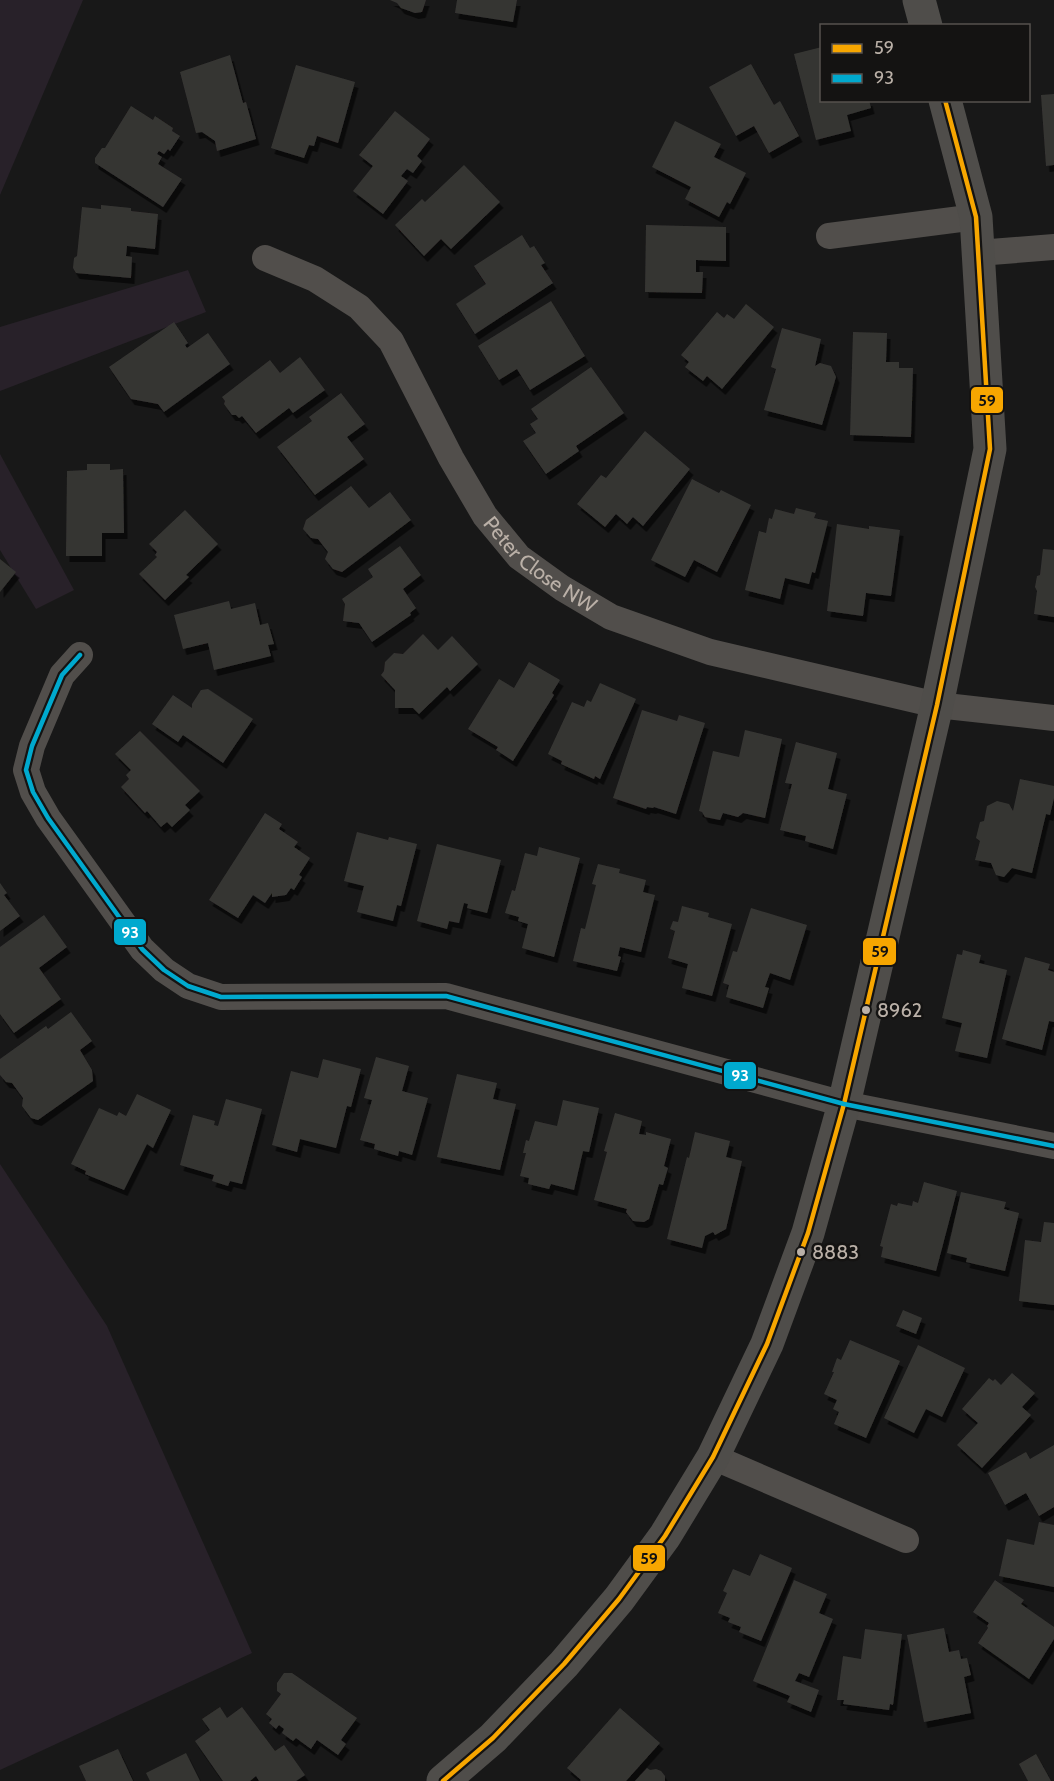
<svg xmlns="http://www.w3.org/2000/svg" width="1054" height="1781" viewBox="0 0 1054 1781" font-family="Cabin,sans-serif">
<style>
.green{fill:#282129}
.building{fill:#363533;filter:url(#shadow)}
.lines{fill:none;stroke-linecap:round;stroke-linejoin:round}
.street{stroke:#514e4b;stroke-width:26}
.secondary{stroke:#4f4d4a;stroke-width:33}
.bus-1-casing{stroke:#141312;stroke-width:9}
.bus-2-casing{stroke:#141312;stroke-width:9}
.bus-1{stroke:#f7a600;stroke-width:4.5}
.bus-2{stroke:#00a9ce;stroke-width:4.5}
.bus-dot{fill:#bab0a7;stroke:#141312;stroke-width:2}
.labels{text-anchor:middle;stroke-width:5;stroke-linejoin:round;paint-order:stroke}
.bus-label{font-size:20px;fill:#bab0a7;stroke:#141312;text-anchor:start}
.street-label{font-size:21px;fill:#bab0a7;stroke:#141312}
.line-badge{stroke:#141312;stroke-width:2}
.badge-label{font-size:16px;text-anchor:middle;font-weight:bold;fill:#fff}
.pale-badge-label{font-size:16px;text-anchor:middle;font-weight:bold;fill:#111}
</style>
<defs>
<filter id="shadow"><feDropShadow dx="3.5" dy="6" stdDeviation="0" flood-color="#0009"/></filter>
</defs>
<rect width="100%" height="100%" fill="#181818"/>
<g class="green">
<path d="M0,0H83L0,195Z"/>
<path d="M188,270L206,312L0,391V327Z"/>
<path d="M0,454L74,590L36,609L0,550Z"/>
<path d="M0,1164L107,1326L252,1653L0,1770Z"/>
</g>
<g class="building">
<path d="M390,0H426L422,12L415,13L401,8L397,3Z"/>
<path d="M457,0H517L513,22L455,13Z"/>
<path d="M822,47V100H869L871,108L847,115L851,131L816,140L794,54Z"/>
<path d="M230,55L243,103L246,102L256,139L217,151L215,141L202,132L196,133L180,72Z"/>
<path d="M751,64L774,105L780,101L799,136L769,153L754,126L736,136L709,87Z"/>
<path d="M296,65L355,82L338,143L317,136L314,146L309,145L304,158L271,148Z"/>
<path d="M1054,94V165L1046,166L1041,95Z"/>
<path d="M131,106L153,120L155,116L173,128L172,131L180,136L170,151L168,149L164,154L159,151L157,154L162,157L158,164L182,179L163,207L95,163V158L102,148H105Z"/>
<path d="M395,111L430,139L417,156L422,161L413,173L407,169L401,176L408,181L383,214L353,191L373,166L359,155Z"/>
<path d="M675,121L721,144L714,157L746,173L730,204L727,202L719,217L685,199L691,187L652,167Z"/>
<path d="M464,165L500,202L451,249L441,239L424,256L395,225L422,199L425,202Z"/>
<path d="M101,205L131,208V211L158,214L155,249L127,246L126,256L132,257L131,278L76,273L73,268L74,258L77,256L82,207L101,209Z"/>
<path d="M646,225L726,227V261L696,260V272H703L702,293L645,292Z"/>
<path d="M522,235L530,248L534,246L545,263L541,265L553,283L475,334L456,304L486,284L474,266Z"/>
<path d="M551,301L585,356L530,390L517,369L499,380L478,346Z"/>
<path d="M746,304L774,327L722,389L707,376L703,381L685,367L689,362L681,355L717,312L724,318L727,314L734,319Z"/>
<path d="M174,322L188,343L185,345L187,348L208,333L230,364L164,412L158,404L131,399L109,367Z"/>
<path d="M782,328L821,339L815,366L820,363L831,366L836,377L822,425L764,410L776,369L771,367Z"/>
<path d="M853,332L887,333L886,362H899V368H913L911,437L850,435Z"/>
<path d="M300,357L325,390L293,413L289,408L256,433L242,416L239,418L236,415H232L224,404L225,401L222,397L270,360L280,373Z"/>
<path d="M591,367L624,413L576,446L579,451L546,474L523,441L536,433L530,424L538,419L531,409Z"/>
<path d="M341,393L365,424L347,437L364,459L315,495L277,447L312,421L309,417Z"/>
<path d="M645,431L690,469L643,526L633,517L627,524L616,514L605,527L577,504L601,475L606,478Z"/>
<path d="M87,464H110V470L123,469L124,533H102V556H66L67,471L87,470Z"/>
<path d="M692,479L719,493L721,490L751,505L717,572L694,560L685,577L651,560Z"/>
<path d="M351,486L369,508L390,492L411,520L342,572L333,569L325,559L328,552L318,539L311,538L303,529L306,520Z"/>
<path d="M796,508L816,513L814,518L828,521L815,573L812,572L809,584L785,578L780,599L745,590L759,531L766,533L769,518L772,519L775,509L794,514Z"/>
<path d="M185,510L218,544L186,575L189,577L165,600L139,574L157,557L155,555L157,552L149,544Z"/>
<path d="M837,524L869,529V526L900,530L891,596L866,593L863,616L827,611Z"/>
<path d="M400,546L421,575L403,589L416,608L410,613L411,615L372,642L359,623L343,621L345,604L342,599L373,577L368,569Z"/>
<path d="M1043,549L1054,550V617L1034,614L1037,591L1035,587L1037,576L1040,575Z"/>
<path d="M0,559L16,572L0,592Z"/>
<path d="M229,601L231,609L255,603L260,625L268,623L274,644L268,645L271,656L214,670L208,643L183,649L174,615Z"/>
<path d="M423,634L438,650L452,636L478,664L450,691L447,687L419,714L413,708H395V690L381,675L384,671L385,662L394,653L403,654Z"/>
<path d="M529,662L560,680L552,693L554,695L513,761L496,750L498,747L468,729L499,679L514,688Z"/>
<path d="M600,683L636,699L600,779L595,776L594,779L561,764L562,761L548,754L572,702L584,707L587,700L591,702Z"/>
<path d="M208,689L253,719L223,763L183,735L178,742L152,724L173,695L192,708V704L201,690Z"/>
<path d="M642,710L677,721L679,715L705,723L676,814L654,807L653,808L647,807L646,809L613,798Z"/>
<path d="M745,730L782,739L765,818L743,813L738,817L723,813L720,820L705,817L702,812L699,811L713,751L739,757Z"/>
<path d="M140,731L200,791L185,805L190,810L172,827L167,822L161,827L147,811L145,813L121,787L129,779L126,775L131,770L115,754Z"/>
<path d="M796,742L837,753L828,789L847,794L833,849L805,841L806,836L780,830L792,784L785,783Z"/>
<path d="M1020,779L1054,786V798L1050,815L1046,814L1032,873L1012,868L1004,877L996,875L991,863L975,860L980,841L976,838L980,822L984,821L987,806L997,801L1009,804L1013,811Z"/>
<path d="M265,813L282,824L279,829L298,842L294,847L310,858L299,875L302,877L294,890L291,888L286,895L272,897V893L265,903L253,895L238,918L209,900Z"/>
<path d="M357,832L388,840L389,837L417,844L401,906L397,905L393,921L357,912L364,886L344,881Z"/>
<path d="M437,844L501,860L487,913L467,908L468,904L464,903L459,923L449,921L447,929L417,921Z"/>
<path d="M539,847L580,858L554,957L522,948L528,924L518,921L519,917L505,913L512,890L515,891L525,853L537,856Z"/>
<path d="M598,864L620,869L619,873L646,880L643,892L655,895L641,952L620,947L618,956L621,957L617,971L573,961L581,928L585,929L596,885L592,884Z"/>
<path d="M0,883L7,893L4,895L20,916L0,931Z"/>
<path d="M682,906L709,913L708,917L732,924L712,996L682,988L688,964L668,958L675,931L670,929L673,921L678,922Z"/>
<path d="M751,908L807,925L790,980L770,973L765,987L769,988L763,1008L726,997L729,985L723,983L733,951L737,952Z"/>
<path d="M44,915L67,947L39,968L61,999L14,1033L0,1014V947Z"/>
<path d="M963,950L981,955L979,963L1007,970L987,1058L955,1051L962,1023L942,1018L957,954L962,955Z"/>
<path d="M1025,957L1050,964L1048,970L1054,972V1022L1049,1021L1042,1050L1002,1039Z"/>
<path d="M71,1012L92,1041L80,1050L92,1070L93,1081L38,1120L31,1118L22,1106L23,1098L12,1083L6,1082L0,1075V1059L46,1026L48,1029Z"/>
<path d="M376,1057L409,1066L402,1091L428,1098L412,1155L399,1151L398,1156L374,1149L375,1144L360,1140L372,1100L364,1098Z"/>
<path d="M323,1059L361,1069L351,1107L347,1106L336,1148L300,1139L297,1152L272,1145L291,1071L318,1078Z"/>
<path d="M457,1074L497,1083L493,1099L516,1104L500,1170L437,1157Z"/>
<path d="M137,1094L171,1110L153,1148L147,1144L124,1190L85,1174L86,1171L71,1164L99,1108L117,1116L119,1112L126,1116Z"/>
<path d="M226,1099L262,1109L242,1184L230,1181L228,1186L212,1181L214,1175L180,1165L193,1115L215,1121L214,1125L218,1126Z"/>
<path d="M563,1100L599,1108L589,1152L583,1151L574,1190L551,1184L549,1189L528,1184L529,1178L520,1176L526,1153H523L526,1140L529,1141L535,1121L557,1126Z"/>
<path d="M615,1113L642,1121L639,1134L646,1135V1132L671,1139L664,1166L668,1168L663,1185L659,1184L649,1219L644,1222L633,1221L626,1212L627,1209L594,1200L607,1152L604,1151Z"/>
<path d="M695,1132L730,1141L726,1157L742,1161L726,1229L715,1235L713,1232L705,1236L702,1248L667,1239L687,1157L689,1158Z"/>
<path d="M924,1182L957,1191L936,1271L881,1257L883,1247L880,1246L891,1204L897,1206L898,1203L912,1206L913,1201L918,1203Z"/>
<path d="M961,1192L1006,1202L1004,1209L1019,1213L1005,1271L966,1262L967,1258L947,1253Z"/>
<path d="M1044,1222L1054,1223V1305L1019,1301L1025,1240L1041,1242Z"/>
<path d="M903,1310L922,1318L916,1334L896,1326Z"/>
<path d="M850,1340L900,1361L866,1438L834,1424L839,1412L833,1409L837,1400L824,1394L834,1372H832L837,1358L841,1360Z"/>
<path d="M918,1345L965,1368L942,1417L926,1409L914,1433L884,1418Z"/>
<path d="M1012,1373L1035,1393L1022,1407L1031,1415L982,1468L957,1445L978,1423L962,1409L989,1378L993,1381L995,1379L1001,1385Z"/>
<path d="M1054,1445V1507L1039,1516L1026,1493L1005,1505L988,1473L1026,1452L1030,1459Z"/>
<path d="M1039,1522L1054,1525V1587L999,1576L1007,1539L1034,1545Z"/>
<path d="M760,1554L792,1568L761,1641L739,1632L741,1627L728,1622L730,1618L718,1613L727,1593L723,1591L733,1569L750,1576Z"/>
<path d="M794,1580L827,1594L819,1613L833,1619L809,1677L799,1673L795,1681L819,1690L811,1712L787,1702L790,1696L753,1681Z"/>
<path d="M995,1580L1024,1600L1021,1604L1054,1627V1639L1029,1679L978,1643L988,1628L987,1626L989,1623L973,1612Z"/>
<path d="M944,1628L949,1652L959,1650L961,1659L967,1658L971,1675L964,1677L971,1713L924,1722L907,1635Z"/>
<path d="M865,1629L902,1634L893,1705L890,1704L889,1710L843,1704L844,1700H837L843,1656L861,1659Z"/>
<path d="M284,1673H292L357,1718L341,1740L346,1744L338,1755L317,1740L311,1749L296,1738L293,1741L282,1733L284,1729L279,1725L276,1729L269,1723L272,1719L266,1714L281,1694L277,1691V1683Z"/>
<path d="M220,1707L227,1718L242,1707L275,1751L284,1745L305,1775L296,1781H259L256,1776L250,1781H223L195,1741L210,1730L202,1719Z"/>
<path d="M620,1708L660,1743L626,1781H580L581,1780L567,1768Z"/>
<path d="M118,1749L133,1781H86L79,1766Z"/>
<path d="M186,1753L200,1781H150L146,1773Z"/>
<path d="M1036,1754L1051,1781H1028L1019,1764Z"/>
<path d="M647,1768L650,1770L656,1769L661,1771L665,1776V1781H635Z"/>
</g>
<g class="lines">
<g class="street">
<path d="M829,236L976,217"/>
<path d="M978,253L1054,247"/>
<path id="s1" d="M265,258L315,279L359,307L391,341L451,458L485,516L519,557L562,588L611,617L710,652L937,705L1054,718"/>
<path d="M80,655L62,675L32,746L26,770L33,792L48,818L142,949L164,970L188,986L221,997L446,996L844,1104L1054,1146"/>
<path d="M713,1457L906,1540"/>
</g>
<g class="secondary">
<path d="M919,0L926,26"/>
<path d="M443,1781L493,1738L564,1664L619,1599L665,1536L713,1457L767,1344L808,1233L844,1104L937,705L990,449L976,217L945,100"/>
</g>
<defs>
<path id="bus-1" d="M443,1781L493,1738L564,1664L619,1599L665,1536L713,1457L767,1344L808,1233L844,1104L937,705L990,449L976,217L945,100"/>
<path id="bus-2" d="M80,655L62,675L32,746L26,770L33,792L48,818L142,949L164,970L188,986L221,997L446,996L844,1104L1054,1146"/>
</defs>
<use href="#bus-1" class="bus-1-casing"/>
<use href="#bus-2" class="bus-2-casing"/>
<use href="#bus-1" class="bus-1"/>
<use href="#bus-2" class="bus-2"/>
</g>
<g class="bus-dot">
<circle cx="866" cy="1010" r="5"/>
<circle cx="801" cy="1252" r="5"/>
</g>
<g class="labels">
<g class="bus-label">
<text x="877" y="1017">8962</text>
<text x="812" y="1259">8883</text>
</g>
<g class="street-label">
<text dy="7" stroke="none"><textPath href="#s1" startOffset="426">Peter Close NW</textPath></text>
</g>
</g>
<g class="line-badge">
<rect x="970" y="386" width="34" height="28" rx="6" fill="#f7a600"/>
<rect x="113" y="918" width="34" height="28" rx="6" fill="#00a9ce"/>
<rect x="862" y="937" width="35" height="29" rx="6" fill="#f7a600"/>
<rect x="723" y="1061" width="34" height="29" rx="6" fill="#00a9ce"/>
<rect x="632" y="1544" width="34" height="28" rx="6" fill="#f7a600"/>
</g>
<g class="badge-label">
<text x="130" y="938">93</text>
<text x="740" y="1081">93</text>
</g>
<g class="pale-badge-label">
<text x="987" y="406">59</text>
<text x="880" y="957">59</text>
<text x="649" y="1564">59</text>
</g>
<rect x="820" y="24" width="210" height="78" fill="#141312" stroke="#56524e" stroke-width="1.5"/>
<rect x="832" y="44" width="30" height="9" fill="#f7a600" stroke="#56524e" stroke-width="1.5"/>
<text x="874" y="54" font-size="18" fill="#bab0a7">59</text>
<rect x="832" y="74" width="30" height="9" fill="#00a9ce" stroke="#56524e" stroke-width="1.5"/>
<text x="874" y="84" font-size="18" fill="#bab0a7">93</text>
</svg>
